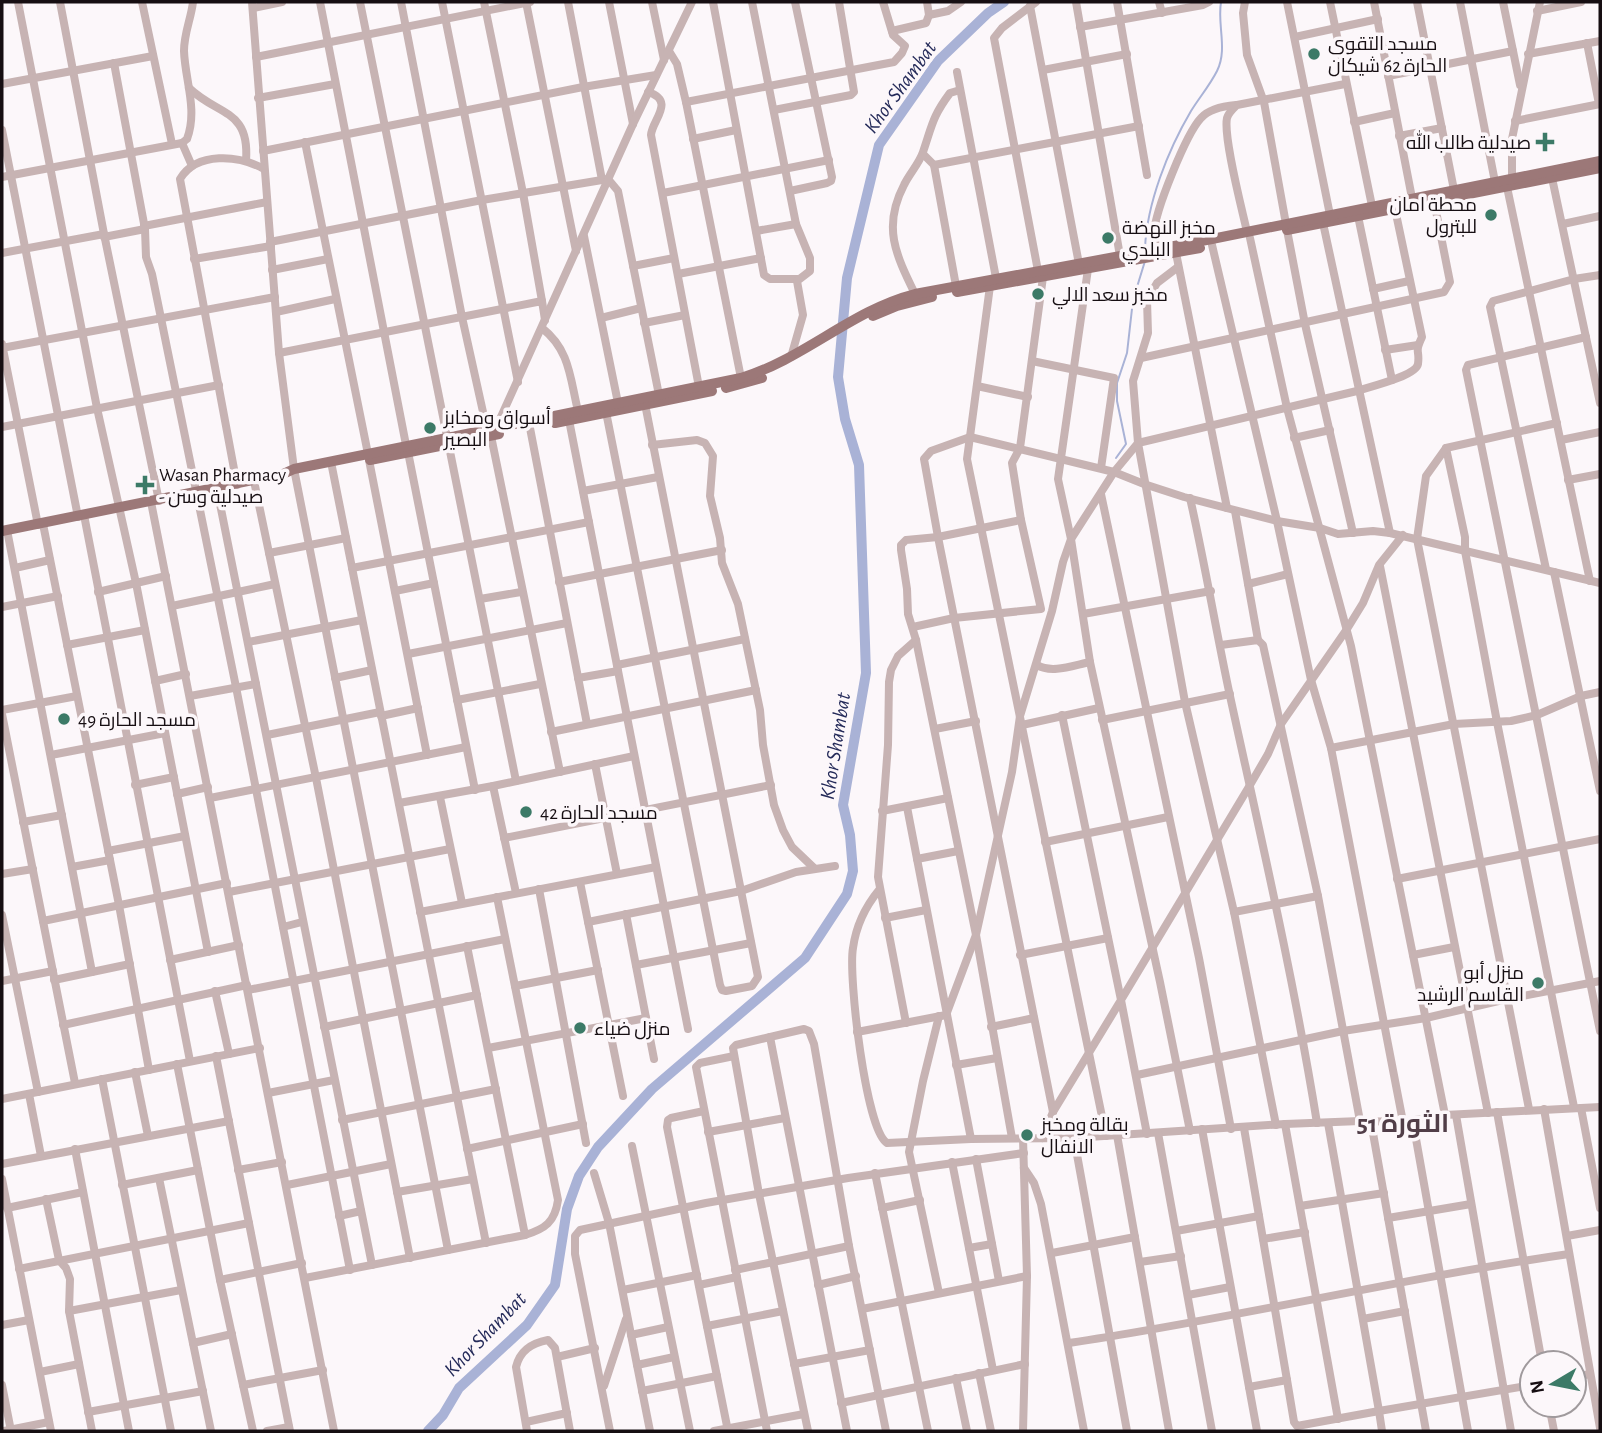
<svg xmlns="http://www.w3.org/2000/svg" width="1602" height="1433" viewBox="0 0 1602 1433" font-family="'Alegreya Sans',Cairo,sans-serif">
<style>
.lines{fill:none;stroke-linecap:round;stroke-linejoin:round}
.stream{stroke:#a9b2d6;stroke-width:2}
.river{stroke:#a9b2d6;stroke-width:10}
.minor{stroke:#c7b3b3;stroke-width:8}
.major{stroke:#9c7878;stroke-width:10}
.poi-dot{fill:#3c7a67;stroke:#fcf7fa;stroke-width:2.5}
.labels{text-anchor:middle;stroke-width:7;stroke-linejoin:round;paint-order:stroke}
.poi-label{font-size:19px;fill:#160e12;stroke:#fcf7fa;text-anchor:start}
.water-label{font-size:21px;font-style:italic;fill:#242a59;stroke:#fcf7fa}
.district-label{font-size:26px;font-weight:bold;fill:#513e48;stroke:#fcf7fa}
</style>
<rect width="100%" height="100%" fill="#fcf7fa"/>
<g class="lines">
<g class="stream">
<path d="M1145,248C1147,203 1168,150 1191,111C1199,98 1210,85 1217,71C1228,49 1217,25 1221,2"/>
<path d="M1116,458L1126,444L1117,401V383L1127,353L1133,300L1145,261"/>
</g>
<path class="river" d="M428,1431L443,1415L459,1388L527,1325L555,1285L567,1209L579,1176L598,1147L652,1089L805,958L847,894L853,871L850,835L843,805L866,673L859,465L845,419L838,377L847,278L879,145L938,61L988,13L1004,2"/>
<g class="minor">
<path d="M18,2L97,408L136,583L208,952"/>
<path d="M60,2L104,234L159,501"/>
<path d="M142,2L172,144"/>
<path d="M252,2L279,353L294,469L448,1250"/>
<path d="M320,2L406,445"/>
<path d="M360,2L516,781"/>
<path d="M401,2L462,317L487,430"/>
<path d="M442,2L518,382"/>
<path d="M484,2L523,193L542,301"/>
<path d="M526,2L576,251"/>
<path d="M568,2L602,180"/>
<path d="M609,2L633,124"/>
<path d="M652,2L664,60"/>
<path d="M713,2L764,275L770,279H798"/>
<path d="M752,2L796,224L810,258V271L797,281L803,315L791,357"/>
<path d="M1036,2L1002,28L994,38L1038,271"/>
<path d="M1076,2L1120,256"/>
<path d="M1117,2L1147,175"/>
<path d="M1159,2L1162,13"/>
<path d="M1245,2L1243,13L1247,55L1264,102L1286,224"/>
<path d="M1287,2L1330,215"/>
<path d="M1330,2L1372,206"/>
<path d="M1374,2L1412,198"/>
<path d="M1417,2L1454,190"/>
<path d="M1460,2L1495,182"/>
<path d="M1503,2L1520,85"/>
<path d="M1030,6L1079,264"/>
<path d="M253,8L282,2"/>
<path d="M1537,11L1581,2"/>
<path d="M929,15L948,11L961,2"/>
<path d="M1080,27L1203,5L1209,2"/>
<path d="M892,31L926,23L929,15L927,2"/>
<path d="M1295,37L1378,19"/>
<path d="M1587,43L1599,104"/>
<path d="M669,51L677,64L686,102L741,378"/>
<path d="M1528,54L1600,41"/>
<path d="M256,57L530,2"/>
<path d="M114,63L145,229L146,257L152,274L236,687L350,1270"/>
<path d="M1043,70L1127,54"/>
<path d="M957,72L996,278"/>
<path d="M1388,76L1513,51"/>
<path d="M2,84L153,56"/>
<path d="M189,88C218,116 250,109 246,161"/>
<path d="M648,92C676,101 652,120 651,135L699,387"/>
<path d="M258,98L335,84"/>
<path d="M686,102L894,62L902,53L905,46L893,35L883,2"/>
<path d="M774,110L851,95L854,92L839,2"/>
<path d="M1515,121L1600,104"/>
<path d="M1354,122L1395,113"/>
<path d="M2,130L78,517"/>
<path d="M1399,136L1442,128"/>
<path d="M693,139L736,130"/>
<path d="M305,142L368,454"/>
<path d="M182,143L192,166"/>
<path d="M263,151L583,87L656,75"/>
<path d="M923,154L934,165L956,286"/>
<path d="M934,165L1139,126"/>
<path d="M2,177L182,143L187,139C198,110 185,80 184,51C184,33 191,19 193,2"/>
<path d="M1552,178L1600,403"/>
<path d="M1512,179V139L1540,2"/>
<path d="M1507,187L1590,581"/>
<path d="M790,191L827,183L831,181L832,177L795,2"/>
<path d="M663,193L829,160"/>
<path d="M1358,216L1392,380"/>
<path d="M1323,223L1390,533"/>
<path d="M1563,224L1600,216"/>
<path d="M144,226L267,202"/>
<path d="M1287,230L1305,324L1353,533"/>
<path d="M756,231L796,224"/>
<path d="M1247,232C1242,209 1223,137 1227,118C1229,112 1233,109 1237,105L1345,84"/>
<path d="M584,236L618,403"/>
<path d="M104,237L145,229"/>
<path d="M1250,238L1287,408L1351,646L1445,1115"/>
<path d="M270,242L482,200L608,179L618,191L659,395"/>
<path d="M1212,245L1277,521L1311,680L1331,748L1403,1122"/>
<path d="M1157,249C1156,244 1154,239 1154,233C1155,211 1186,134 1201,118C1209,109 1224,106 1236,105"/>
<path d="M2,253L104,234"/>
<path d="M1176,253L1227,508"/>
<path d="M194,259L271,246"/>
<path d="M633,266L674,258"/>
<path d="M1088,269L1058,479L1071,539L1090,662L1160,982L1190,1131"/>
<path d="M272,270L328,259"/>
<path d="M678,274L761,258"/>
<path d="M990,286L967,459L1106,1136"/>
<path d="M1373,289L1409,281"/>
<path d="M915,294C896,255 882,227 904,185C909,174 919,164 923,152C932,126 932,117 950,93L960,90"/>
<path d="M276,312L335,299"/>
<path d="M601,318L641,308"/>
<path d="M644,323L685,315"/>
<path d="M542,328C570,350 570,378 578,411"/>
<path d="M1586,337L1468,365L1466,370L1600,1031"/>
<path d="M2,344L38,525"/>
<path d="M2,348L275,297"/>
<path d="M1385,350L1418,345"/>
<path d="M279,353L542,301L545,320"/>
<path d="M1141,358L1444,292L1450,282L1434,201"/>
<path d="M1032,361L1114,378L1101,468"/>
<path d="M977,386L1028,397"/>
<path d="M606,412L720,985L722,990L726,991L752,986L758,977L645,404"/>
<path d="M569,420L688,1029"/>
<path d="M2,427L219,385"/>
<path d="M496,428L633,124L692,2"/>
<path d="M530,428L587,724"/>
<path d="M491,436L560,772"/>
<path d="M1294,438L1330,430"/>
<path d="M1561,440L1600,432"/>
<path d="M652,445L697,440L705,443L713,456L710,496L720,538L722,563L738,604L760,710L763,745L774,805L783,830L792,847L814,868"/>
<path d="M1446,448L1465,537V551L1497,722L1574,1107"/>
<path d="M408,452L475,790"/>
<path d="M369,460L427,755"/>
<path d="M332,467L486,1243"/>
<path d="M1568,480L1600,474"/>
<path d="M254,481L316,778L410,1258"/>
<path d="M237,485L180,179C197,151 239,155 264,169"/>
<path d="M217,489L372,1265"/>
<path d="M583,491L658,477"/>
<path d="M1101,494L1199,958L1231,1129"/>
<path d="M1190,498C1205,564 1216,631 1230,696C1261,838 1294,980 1317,1123"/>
<path d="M151,502L334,1431"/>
<path d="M1235,511L1258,640"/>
<path d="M84,515L190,1061"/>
<path d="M43,524L119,905L149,1070"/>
<path d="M7,530L92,972"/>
<path d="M269,553L346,538"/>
<path d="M1380,566L1488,1113"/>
<path d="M15,568L50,560"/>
<path d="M352,568L589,522"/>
<path d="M1546,569L1490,307L1493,301L1574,279L1600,275"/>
<path d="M1554,572L1600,791"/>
<path d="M559,582L722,550"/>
<path d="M1248,584L1288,574"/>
<path d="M395,591L434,583"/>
<path d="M98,592L166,576"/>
<path d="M480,599L521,592"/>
<path d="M172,606L275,584"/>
<path d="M2,607L58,596"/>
<path d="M1083,614L1211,591"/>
<path d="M913,627L954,618L1041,609L1021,520L1012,463L1020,448L1043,277"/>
<path d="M248,642L362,620"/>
<path d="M67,645L145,630"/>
<path d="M1221,645L1258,640L1263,645L1318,896L1360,1121"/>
<path d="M408,654L567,623"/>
<path d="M617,665L745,639"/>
<path d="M1037,665C1052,674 1074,665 1090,662"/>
<path d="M335,678L372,670"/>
<path d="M578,678L618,671"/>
<path d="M155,681L186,674"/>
<path d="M190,696L256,684"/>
<path d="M457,700L540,684"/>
<path d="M2,710L77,696"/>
<path d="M2,714L75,1083"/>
<path d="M381,716L418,708"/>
<path d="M1102,720L1230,694"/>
<path d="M1022,725L1099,708"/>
<path d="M935,729L976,721"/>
<path d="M551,732L756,690"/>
<path d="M267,735L380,712"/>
<path d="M1331,748L1454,724L1511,721L1537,715L1581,696L1600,692"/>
<path d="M51,755L165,733"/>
<path d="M595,764L617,874"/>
<path d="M135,785L174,777"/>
<path d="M493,786L516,893"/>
<path d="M177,794L208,787"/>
<path d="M440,797L462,903"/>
<path d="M210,798L466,747"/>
<path d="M399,803L493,786L634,756"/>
<path d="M907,807L971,1139"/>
<path d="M882,811L948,798"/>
<path d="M23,822L62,815"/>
<path d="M504,838L771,785"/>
<path d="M1045,842L1168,817"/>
<path d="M108,851L185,836"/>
<path d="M917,859L958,851"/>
<path d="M72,867L110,860"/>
<path d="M2,874L33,869"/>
<path d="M1397,879L1600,839"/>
<path d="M580,882L623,1096"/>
<path d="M539,889L586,1143"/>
<path d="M879,890C865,907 856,926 853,948C848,976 866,1131 887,1143L971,1139L1074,1138L1285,1124L1360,1121L1403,1122L1445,1115L1600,1107"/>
<path d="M229,892L450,849"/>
<path d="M497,897L558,1200C555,1222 545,1229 525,1235"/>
<path d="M420,912L656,867"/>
<path d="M1234,912L1318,896"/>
<path d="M626,914L654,1059"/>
<path d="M2,915L38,1092"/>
<path d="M885,918L926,910"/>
<path d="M43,921L227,883"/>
<path d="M588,922L741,891L796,872L835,866"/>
<path d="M283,927L302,922"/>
<path d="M1020,955L1108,938"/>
<path d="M1413,955L1454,947"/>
<path d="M170,960L239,945"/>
<path d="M636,965L751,943"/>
<path d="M54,980L130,964"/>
<path d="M2,981L53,971"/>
<path d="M515,986L598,970"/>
<path d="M248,990L505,939"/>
<path d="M215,991L229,1054"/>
<path d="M906,1023L878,877L888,745L889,682L891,670L898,656L916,640"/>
<path d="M63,1025L247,985"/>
<path d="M324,1027L477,995"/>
<path d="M991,1027L1034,1018"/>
<path d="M857,1032L946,1015L976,935L1012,772L1020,716L1052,611L1063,562L1071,539L1114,472L1138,443L1133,381L1148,333L1147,300L1157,283L1178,267"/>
<path d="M770,1037L847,1431"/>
<path d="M488,1048L646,1018"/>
<path d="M216,1056L290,1431"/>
<path d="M734,1056L700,1063L696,1067L767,1431"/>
<path d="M177,1064L220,1280L253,1431"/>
<path d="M956,1065L997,1058"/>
<path d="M135,1072L148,1136"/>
<path d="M1137,1075L1343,1031L1426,1018L1507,999L1600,981"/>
<path d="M102,1079L171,1431"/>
<path d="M268,1093L334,1080"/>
<path d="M29,1094L41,1156"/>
<path d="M2,1099L260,1048"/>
<path d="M1581,1108L1600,1208"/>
<path d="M1529,1109L1417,539L1426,476L1446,448L1557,423"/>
<path d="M1544,1109L1600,1428"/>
<path d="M704,1111L671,1118L668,1120L667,1127L728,1431"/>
<path d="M1053,1112L938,537L924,459L931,451L970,437L1114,472L1144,484L1184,497L1277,521L1320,528L1338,534L1373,531L1390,533L1600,583"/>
<path d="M1497,1112L1542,1363"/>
<path d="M1456,1115L1511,1431"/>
<path d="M342,1120L496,1089"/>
<path d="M1371,1122L1426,1431"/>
<path d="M1413,1122L1468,1431"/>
<path d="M1328,1123L1379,1411L1532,1385"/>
<path d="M1285,1124L1338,1419"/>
<path d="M1276,1125L1234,912L1185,702L1138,443L1357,391C1369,387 1416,376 1418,364C1420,349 1414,354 1422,337L1395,209"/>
<path d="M1244,1128L1287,1380"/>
<path d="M1202,1129L1249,1387"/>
<path d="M708,1132L785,1118"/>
<path d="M1158,1133L1212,1431"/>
<path d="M1147,1134L1121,1000L1250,785L1268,754L1281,724L1347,629L1363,603L1379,565L1403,535"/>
<path d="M1117,1135L1169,1431"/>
<path d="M1012,1138L976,935L916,640L908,614L907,589L901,550V545L906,540L938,537L1021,520"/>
<path d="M1023,1138L1027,1276L1023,1431"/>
<path d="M1042,1138L1053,1112L1121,1000L1062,715"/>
<path d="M1074,1138L1127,1431"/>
<path d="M632,1146L690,1431"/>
<path d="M75,1149L129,1431"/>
<path d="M467,1149L583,1124"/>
<path d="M976,1159L999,1281"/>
<path d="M952,1162L993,1370"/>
<path d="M2,1164L229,1121"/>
<path d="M1024,1168L1034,1183L1041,1204L1084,1431"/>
<path d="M238,1170L282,1162"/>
<path d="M594,1173L609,1223L650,1431"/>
<path d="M875,1173L928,1431"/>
<path d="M159,1178L211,1431"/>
<path d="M2,1179L51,1431"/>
<path d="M122,1185L198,1170"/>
<path d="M287,1185L391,1164"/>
<path d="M397,1192L473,1179"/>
<path d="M46,1199L59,1260L66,1268L70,1279L69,1311L92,1431"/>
<path d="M1300,1206L1384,1193"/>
<path d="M7,1208L83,1192"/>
<path d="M882,1208L920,1200"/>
<path d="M339,1216L361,1211"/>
<path d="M1388,1218L1471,1204"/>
<path d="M1176,1231L1259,1216"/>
<path d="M1567,1236L1600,1230"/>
<path d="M1263,1239L1305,1232"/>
<path d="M969,1248L992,1244"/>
<path d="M1052,1253L1135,1237"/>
<path d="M1140,1262L1181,1256"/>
<path d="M19,1269L249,1223"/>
<path d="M735,1270L849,1246"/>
<path d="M305,1278L525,1235L467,946"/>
<path d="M220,1280L302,1263"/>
<path d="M699,1285L737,1277"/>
<path d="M818,1285L856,1276"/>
<path d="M623,1290L697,1275"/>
<path d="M939,1293L909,1152L923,1081L939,1016"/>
<path d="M1188,1295L1230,1287"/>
<path d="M862,1309L1027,1276"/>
<path d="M69,1311L181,1290"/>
<path d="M1363,1319L1405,1311"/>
<path d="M2,1325L29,1320"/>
<path d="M707,1326L783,1311"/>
<path d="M631,1335L668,1327"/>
<path d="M193,1343L232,1334"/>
<path d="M1069,1343C1237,1318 1402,1278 1569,1254"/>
<path d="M557,1357L595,1348"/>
<path d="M794,1364L870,1350"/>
<path d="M637,1365L674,1357"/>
<path d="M40,1372L79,1364"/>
<path d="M979,1373L991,1431"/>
<path d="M1574,1377L1590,1374"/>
<path d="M956,1378L967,1431"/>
<path d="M2,1385L11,1431"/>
<path d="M243,1385L323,1370"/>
<path d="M604,1386L626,1319"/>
<path d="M642,1391L717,1376"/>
<path d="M841,1403L1025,1364"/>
<path d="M1549,1405L1554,1431"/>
<path d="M88,1412L203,1391"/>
<path d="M526,1422L567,1413"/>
<path d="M4,1431L49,1422"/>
<path d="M267,1431L289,1427"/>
<path d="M527,1431L516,1367C520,1350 532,1343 548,1340L555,1348L570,1431"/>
<path d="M610,1431L575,1254V1236L580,1230L706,1203L848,1178L1024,1153"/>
<path d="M714,1431L804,1414"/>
<path d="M808,1431L759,1194L733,1048L736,1045L804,1029L809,1031L814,1044L849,1246L886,1431"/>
<path d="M1257,1431L1249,1387L1287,1380L1294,1422L1297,1426L1379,1411L1382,1431"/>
</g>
<g class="major">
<path d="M1287,230L1600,168"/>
<path d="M957,292L1200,248"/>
<path d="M873,316L897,306L932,297"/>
<path d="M726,388L762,378"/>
<path d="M555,423L712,391"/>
<path d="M370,460L499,434"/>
<path d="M2,531L283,474L294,469L741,378C804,359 852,310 915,294L1212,239L1600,161"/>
</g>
</g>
<g class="poi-dot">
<circle cx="1314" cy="54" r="7"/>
<path d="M1541.5 131.5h7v7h7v7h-7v7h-7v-7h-7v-7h7z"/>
<circle cx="1491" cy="215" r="7"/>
<circle cx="1108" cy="238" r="7"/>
<circle cx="1038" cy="294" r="7"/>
<circle cx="430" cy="428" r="7"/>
<path d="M141.5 474.5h7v7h7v7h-7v7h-7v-7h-7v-7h7z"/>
<circle cx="64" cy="719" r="7"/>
<circle cx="526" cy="812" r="7"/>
<circle cx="1538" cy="983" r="7"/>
<circle cx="580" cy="1028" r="7"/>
<circle cx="1027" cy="1135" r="7"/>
</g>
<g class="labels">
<g class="poi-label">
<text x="1328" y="50">مسجد التقوى<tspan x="1328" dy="22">الحارة 62 شيكان</tspan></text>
<text x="1531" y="149" text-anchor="end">صيدلية طالب الله</text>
<text x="1477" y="211" text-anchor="end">محطة امان<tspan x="1477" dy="22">للبترول</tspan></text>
<text x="1122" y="234">مخبز النهضة<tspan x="1122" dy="22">البلدي</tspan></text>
<text x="1052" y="301">مخبز سعد الالي</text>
<text x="444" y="424">أسواق ومخابز<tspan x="444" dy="22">البصير</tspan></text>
<text x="159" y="481">Wasan Pharmacy<tspan x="159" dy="22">- صيدلية وسن</tspan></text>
<text x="78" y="726">مسجد الحارة 49</text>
<text x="540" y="819">مسجد الحارة 42</text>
<text x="1524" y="979" text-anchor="end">منزل أبو<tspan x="1524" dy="22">القاسم الرشيد</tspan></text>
<text x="594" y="1035">منزل ضياء</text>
<text x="1041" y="1131">بقالة ومخبز<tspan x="1041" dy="22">الانفال</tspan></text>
</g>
<g class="water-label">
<text transform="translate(900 87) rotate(-54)" y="7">Khor Shambat</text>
<text transform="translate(835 746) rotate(-81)" y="7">Khor Shambat</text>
<text transform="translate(485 1334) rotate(-46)" y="7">Khor Shambat</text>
</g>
<g class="district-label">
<text x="1403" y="1132">الثورة 51</text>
</g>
</g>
<rect width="1602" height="1433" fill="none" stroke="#160e12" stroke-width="7"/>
<g transform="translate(1553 1384) rotate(260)"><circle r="33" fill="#fcf7fa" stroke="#a09a9d" stroke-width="2"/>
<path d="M0-5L12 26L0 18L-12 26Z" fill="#3c7a67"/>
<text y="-10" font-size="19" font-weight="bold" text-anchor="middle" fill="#160e12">N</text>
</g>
</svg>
